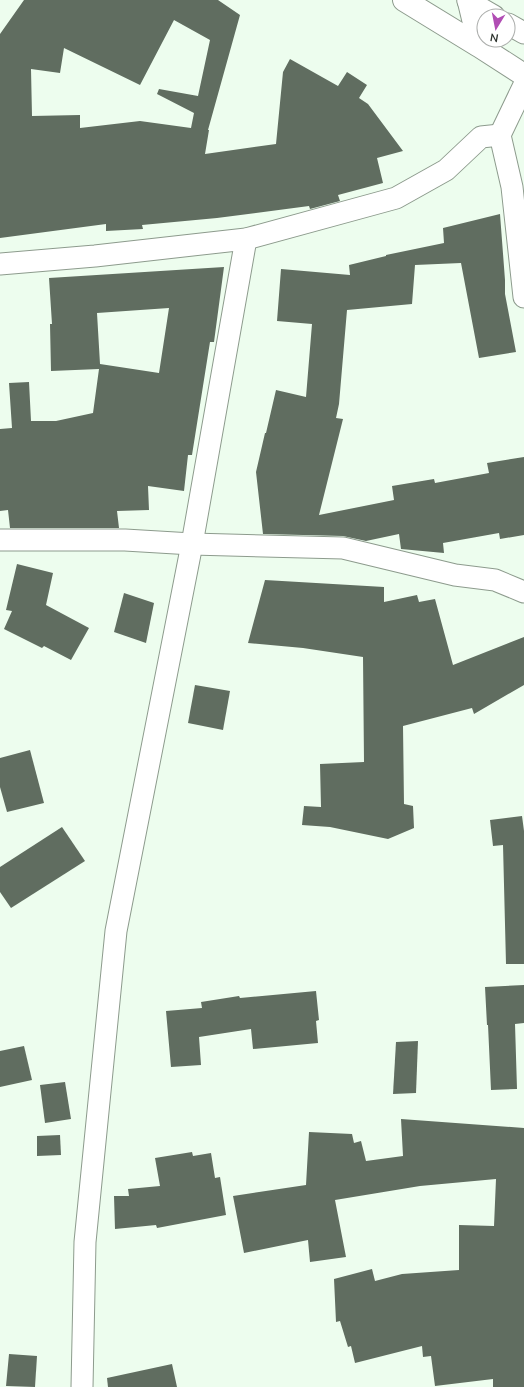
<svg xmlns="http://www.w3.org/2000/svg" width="524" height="1387" viewBox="0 0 524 1387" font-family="Mulish,sans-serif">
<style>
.building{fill:#606d60;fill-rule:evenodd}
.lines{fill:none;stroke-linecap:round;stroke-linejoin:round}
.minor-casing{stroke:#8d9b8d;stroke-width:23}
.primary-casing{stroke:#8d9b8d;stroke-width:24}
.minor{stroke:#fff;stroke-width:21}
.primary{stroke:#fff;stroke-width:22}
</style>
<rect width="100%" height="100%" fill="#edfdee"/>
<g class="building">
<path d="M24,0H218L240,15L208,130H209L205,154L276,144L283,72L290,59L338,86L347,72L367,85L359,98L368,104L403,151L377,158L383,183L338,195L340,201L310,209L309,206L217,218L142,225L143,229L106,231V224L0,238V34ZM174,20L210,40L198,96L159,89L157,94L194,113L191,128L140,121L80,128V115L32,116L31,69L60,73L64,48L140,85Z"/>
<path d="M500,214L505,280V294L516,352L479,358L461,263L415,265L412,304L347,310L339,404L336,418L343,419L319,515L394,500L392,486L434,479L435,483L489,473L487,463L524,457V535L500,539L499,533L443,543L444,553L401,549L399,534L366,541L343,536L263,534L256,472L265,433H266L276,390L306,397L312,324L277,321L281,269L350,275L349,265L386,256V255L444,243L443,228Z"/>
<path d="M224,267L214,342H210L192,455H188L184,491L148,486L149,510L117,511L119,528H10L8,510L0,511V429L12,428L9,383L29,382L31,421H56L93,413L99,369L51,371L50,324H52L49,278ZM169,308L159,373L100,364L97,313Z"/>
<path d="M17,564L53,573L46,605L89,628L71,660L44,646L42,648L4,629L12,611L6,610Z"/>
<path d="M265,580L384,587V602L417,595L419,602L435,599L453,665L524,637V685L474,714L472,708L403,726L404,804L413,806L414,828L388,839L330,827L302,825L304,806L321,807L320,764L364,762L363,657L303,648L248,643Z"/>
<path d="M124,593L154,603L146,643L114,632Z"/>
<path d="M195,685L230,691L223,730L188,723Z"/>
<path d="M30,750L44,803L7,812L0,787V758Z"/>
<path d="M522,816L524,831V964H506L503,845L493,846L490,820Z"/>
<path d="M62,827L85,861L11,908L0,892V867Z"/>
<path d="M524,985V1023L515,1024L517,1089L491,1090L488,1025H487L485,987Z"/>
<path d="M316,991L319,1020L316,1021L318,1043L253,1049L251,1029L199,1037L201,1065L171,1067L166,1011L202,1008L201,1002L239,996L240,998Z"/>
<path d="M418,1041L416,1093L393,1094L396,1042Z"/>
<path d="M24,1046L32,1080L0,1087V1051Z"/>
<path d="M65,1082L71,1119L45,1123L40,1085Z"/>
<path d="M401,1119L524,1128V1387H493V1379L435,1386L431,1356L423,1357L422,1346L355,1363L351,1346L348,1347L340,1321L336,1322L334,1279L372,1269L375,1281L402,1274L459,1270V1225L494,1226L496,1179L420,1186L335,1200L346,1257L310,1262L308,1240L244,1253L233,1196L306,1185L309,1132L352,1134L354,1143L361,1141L366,1161L403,1156Z"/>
<path d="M60,1135L61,1155L37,1156V1136Z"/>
<path d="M192,1152L193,1156L211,1153L215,1178L220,1177L226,1215L157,1228L156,1225L115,1229L114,1196H129L128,1189L160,1186L155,1158Z"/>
<path d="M9,1354L37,1356L35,1387L6,1386Z"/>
<path d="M172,1364L177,1387H108L107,1378Z"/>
</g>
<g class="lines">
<defs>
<g id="minor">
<path d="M468,0L479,46"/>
<path d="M468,1L494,16"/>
<path d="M508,24L524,33"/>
<path d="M524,85L500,135L512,187L524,297"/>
<path d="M0,264L95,256L246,239L396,198L446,170L481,137L500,135"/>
<path d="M0,540H125L192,544L343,548L455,575L495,580L524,592"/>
<path d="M82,1387L85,1242L116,931L192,544L246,239"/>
</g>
<path id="primary" d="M404,0L479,46L524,75"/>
</defs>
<use href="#minor" class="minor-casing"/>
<use href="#primary" class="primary-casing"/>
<use href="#minor" class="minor"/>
<use href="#primary" class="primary"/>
</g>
<g transform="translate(496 28) rotate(190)"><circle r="19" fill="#ffffff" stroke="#acaeac"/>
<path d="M0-3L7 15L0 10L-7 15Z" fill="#b14db4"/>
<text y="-6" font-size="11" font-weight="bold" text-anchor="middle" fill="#2f352f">N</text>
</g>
</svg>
